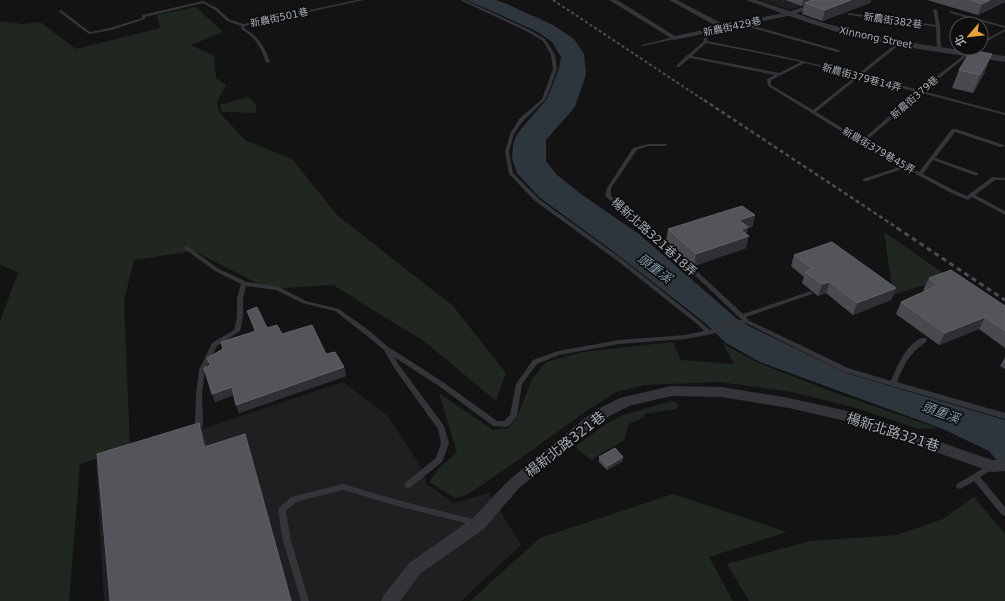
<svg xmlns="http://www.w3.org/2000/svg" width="1005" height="601" viewBox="0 0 1005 601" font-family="'DejaVu Sans','Noto Sans TC',sans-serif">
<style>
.built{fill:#1f1f21}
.green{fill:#1f2720}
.water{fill:#2d363c}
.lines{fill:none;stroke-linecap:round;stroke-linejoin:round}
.service{fill:#343539;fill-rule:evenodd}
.minor{fill:#343539;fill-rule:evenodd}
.tertiary{fill:#343539;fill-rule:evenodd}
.rail-far2{stroke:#4b4d52;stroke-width:2;stroke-dasharray:3 2.5;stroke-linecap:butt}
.rail-far1{stroke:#4b4d52;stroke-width:2.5;stroke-dasharray:4 3;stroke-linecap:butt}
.rail{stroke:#4b4d52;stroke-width:3;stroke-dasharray:5 4;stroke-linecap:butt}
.wall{fill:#494a4f}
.shaded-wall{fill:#2f3033}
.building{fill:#53555a;stroke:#606268}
.labels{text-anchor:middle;stroke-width:3.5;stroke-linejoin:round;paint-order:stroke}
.far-street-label{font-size:10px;fill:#a5abb4;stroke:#0e0e0f}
.street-label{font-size:12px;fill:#a5abb4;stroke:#0e0e0f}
.water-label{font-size:13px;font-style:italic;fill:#7e9aad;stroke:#0e0e0f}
.near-street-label{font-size:14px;fill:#a5abb4;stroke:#0e0e0f}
</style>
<rect width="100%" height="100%" fill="#131314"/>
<g class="built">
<path d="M761,0H818L790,10Z"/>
<path d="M343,382L387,415L423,470L427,484L454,503L489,493L521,545L461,601H104L96,464Z"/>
</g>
<g class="green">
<path d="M196,7L223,32L191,45L214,56L216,78L226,85L217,102L219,112L245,140L292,159L337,215L453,306L506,373L496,401L425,342L333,285L268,289L194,251L134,260L124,301L130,448L80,464L69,601H0V321L18,273L0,264V21L23,24L40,22L76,49L160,28L157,15Z"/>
<path d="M248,97C255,101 257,105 256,113L222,112L220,105Z"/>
<path d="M884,232L949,277L893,295Z"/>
<path d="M673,342L681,360L734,364L723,344L759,363L833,392L937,428L919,429L856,408L792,392L720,382L645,385L616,392L585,412L510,466L467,495L455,498L429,482L439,468L457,452L439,393L493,430L509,428L518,415L532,379L546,362L583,352Z"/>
<path d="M672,401L676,402L678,407L676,409L645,414L644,417L629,424L624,440L591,460L575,447L603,426L623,415Z"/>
<path d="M673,494L787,532L709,557L733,601H470L540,538Z"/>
<path d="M974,497L1005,534V601H749L727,564L810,541L897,535L943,519Z"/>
</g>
<path class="water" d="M467,0H496L507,4L553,25L574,39L584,54L586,74L575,107L546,140V161L556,174L581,194L639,234L736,318L747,325L846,373L1005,420V470L989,451L943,429L760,362L726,343L705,323L618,255L539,197L517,173L512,159L513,145L516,136L521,129L547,99L559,68L561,57L552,42L536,31Z"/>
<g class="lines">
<g class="service">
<path d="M357,0H364L245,26L244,28C259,37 264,46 270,62L268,63L266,62C260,46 256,38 241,29V26L227,21L215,10L203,3L145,17V19L112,30L89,34L58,11L61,10L90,32L110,28L142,18V15L203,1L217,8L229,19L243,24Z"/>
<path d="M460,0H465L530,30L545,39L555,55L557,69L546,99L523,121L514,134L509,152L513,173L539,199L623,260L701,322L710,330L742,320L669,251L605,196L607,188L633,148L648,144H667V145L665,146H648L637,150L611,188V196L673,249L743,314L808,292L810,291L813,293L812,294L746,317L748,320L848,368L891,381C896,368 910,336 926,338L927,340L926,342C910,353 904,364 897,382L1005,413V419L844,372L746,323L712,334L685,339L619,344L559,355L537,364L522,384L517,416L509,426L506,427L493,426L439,386L394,357L399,365L444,426L449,443L442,462L411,487L408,488L405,487L404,485L405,483L436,458L441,443L438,429L395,369L384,350L367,336L335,311L302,303L276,290L246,286L243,298V317L240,331L217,346L205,370L202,393L203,425L198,434L195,435L192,434L191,432L195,425L196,393L199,370L212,343L234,330L237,317V298L241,284L215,271L185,249L184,248L187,246L219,269L247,282L279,287L306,301L339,309L371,332L387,346L443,382L497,421H504L510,415L516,384L533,360L558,351L619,340L685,335L704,331L697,324L619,262L535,201L509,174L505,152L510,134L519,119L542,99L553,69L551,55L543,41L528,32Z"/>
<path d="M935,9L937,10L940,26L941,49L939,50L937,49L936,27L849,15L847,14L849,13L936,25L933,10Z"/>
<path d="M950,11L1005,26V28L950,13Z"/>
<path d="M743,23L839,50L840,51L837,52L742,25L741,24Z"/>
<path d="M1005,29V31L981,45V42Z"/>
<path d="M706,31L709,32L707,41L781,56L858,74L898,42H900V44L862,75L919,90L973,48H977L923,91L1005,113V115L921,93L865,142L919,172L952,129H956L1004,145V147H1000L955,132L935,158L978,173V175H974L933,160L923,174L953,190L967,196L992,177L1005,178V180H995L975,195L1005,211V215L972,197L968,200L949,192L905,168L867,181H863V179L902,166L860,143L768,86L767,79L775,75L690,58L679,67H677V65L687,55H688L703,42ZM706,43L743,50L801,62L779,73L692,56ZM805,63L856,76L813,110L771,85V80ZM859,77L917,92L862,140L816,112Z"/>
<path d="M674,37L676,38L675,39L643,46L641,45Z"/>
<path d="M992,463L995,464L996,466L995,468L980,477L1005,507V516L1002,515L974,481L960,489L957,488L956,486L957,484Z"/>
<path d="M343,484L401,501L477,520L480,521L481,523L480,525L477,526L401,507L343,490L296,502L286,511L291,541L309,601H301L283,541L278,510L279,508L291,497Z"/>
</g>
<g class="minor">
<path d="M609,0H617L675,36L718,27L669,0H677L725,25L788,12L824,0H833L792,15L674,40Z"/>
<path d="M671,386L722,387L789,398L856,413L992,460L1005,459V471L992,472L854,423L789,408L722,397L671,396L629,406L604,419L519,488L484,529L421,573L400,601H381L384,595L409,563L472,519L509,480L594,411L620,398Z"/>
</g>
<path class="tertiary" d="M746,0H757L824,23L866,34L925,45L1005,56V62L905,47L846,35L795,18Z"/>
<path class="rail-far2" d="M553,0L705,101"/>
<path class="rail-far1" d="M704,100L899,229"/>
<path class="rail" d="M897,228L1005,300"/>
</g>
<g class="wall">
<path d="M785,0H871L870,3L822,21L802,14L804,5L802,6Z"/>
<path d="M927,0H1005V2L978,15Z"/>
<path d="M959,70L985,72L973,93L952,88Z"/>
<path d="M755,215L752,227L748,228L746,234V248L694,266L666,241L668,229Z"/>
<path d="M794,255L896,288L891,300L853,315L826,293L818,296L802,283L804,277L791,266Z"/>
<path d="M929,278L1005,306V348L979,329L939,345L896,314L901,302L925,291L923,290Z"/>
<path d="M247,311L267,328L282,334L326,354L344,367L346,376L239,413L234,395L215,402L210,365L223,350L221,342L255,332L250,319Z"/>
<path d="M1005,357V369L1000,366Z"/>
<path d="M599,457H623V461L607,470L599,462Z"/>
</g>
<g class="shaded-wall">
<path d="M803,0H819L805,3L804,5L802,6Z"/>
<path d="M851,0H871L870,3L822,21L825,10Z"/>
<path d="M990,0H1005V2L978,15L982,4Z"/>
<path d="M992,54L985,72L973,93L980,75Z"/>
<path d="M755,215L752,227L748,228L746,237L749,236L746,248L694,266L696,254L739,220Z"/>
<path d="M830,282L826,293L818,296L822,284Z"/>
<path d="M896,288L891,300L853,315L857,303Z"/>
<path d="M985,317L979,329L939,345L945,333Z"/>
<path d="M344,367L346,376L239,413L236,405Z"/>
<path d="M232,387L234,395L215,402L212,394Z"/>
<path d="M199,423L207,445L212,469L204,447Z"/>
<path d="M245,434L252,456L292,601H291Z"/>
<path d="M623,457V461L607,470L608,466Z"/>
</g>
<g class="building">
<path d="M812,0H851L825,10L805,3Z"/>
<path d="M970,0H990L982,4Z"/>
<path d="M971,50L992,54L980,75L959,70Z"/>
<path d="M742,206L755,215L739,220L748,227L741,230L749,236L696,254L668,229Z"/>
<path d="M832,242L896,288L857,303L830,282L822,284L805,272L813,269L794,255Z"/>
<path d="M951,270L1005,306V331L985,317L945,333L901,302L938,285L929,278Z"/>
<path d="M257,307L267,328L277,325L282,334L312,325L326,354L335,352L344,367L236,405L232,387L212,394L204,368L210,365L207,358L223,349L221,342L256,331L247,311Z"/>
<path d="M199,423L204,447L245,434L291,601H110L97,454Z"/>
<path d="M615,448L623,457L608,466L599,457Z"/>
</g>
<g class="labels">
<g class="far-street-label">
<text transform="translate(279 17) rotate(-12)" y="4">新農街501巷</text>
<text transform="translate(893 20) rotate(8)" y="4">新農街382巷</text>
<text transform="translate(732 26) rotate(-12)" y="4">新農街429巷</text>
<text transform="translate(876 37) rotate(12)" y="4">Xinnong Street</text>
<text transform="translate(862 77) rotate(15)" y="4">新農街379巷14弄</text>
<text transform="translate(914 97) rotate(-41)" y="4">新農街379巷</text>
<text transform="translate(879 150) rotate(30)" y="4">新農街379巷45弄</text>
</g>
<g class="street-label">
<text transform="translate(654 237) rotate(42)" y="4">楊新北路321巷18弄</text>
</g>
<g class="water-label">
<text transform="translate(655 268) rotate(37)" y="5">頭重溪</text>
<text transform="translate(941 412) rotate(20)" y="5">頭重溪</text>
</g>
<g class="near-street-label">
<text transform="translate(893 432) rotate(18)" y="5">楊新北路321巷</text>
<text transform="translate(565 444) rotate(-38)" y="5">楊新北路321巷</text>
</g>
</g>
<g transform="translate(969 36) rotate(242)"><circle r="19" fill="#0e0e0f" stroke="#4a4d51"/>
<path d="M0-3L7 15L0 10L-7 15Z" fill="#e6a139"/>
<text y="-6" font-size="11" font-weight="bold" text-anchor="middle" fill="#a5abb4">北</text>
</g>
</svg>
